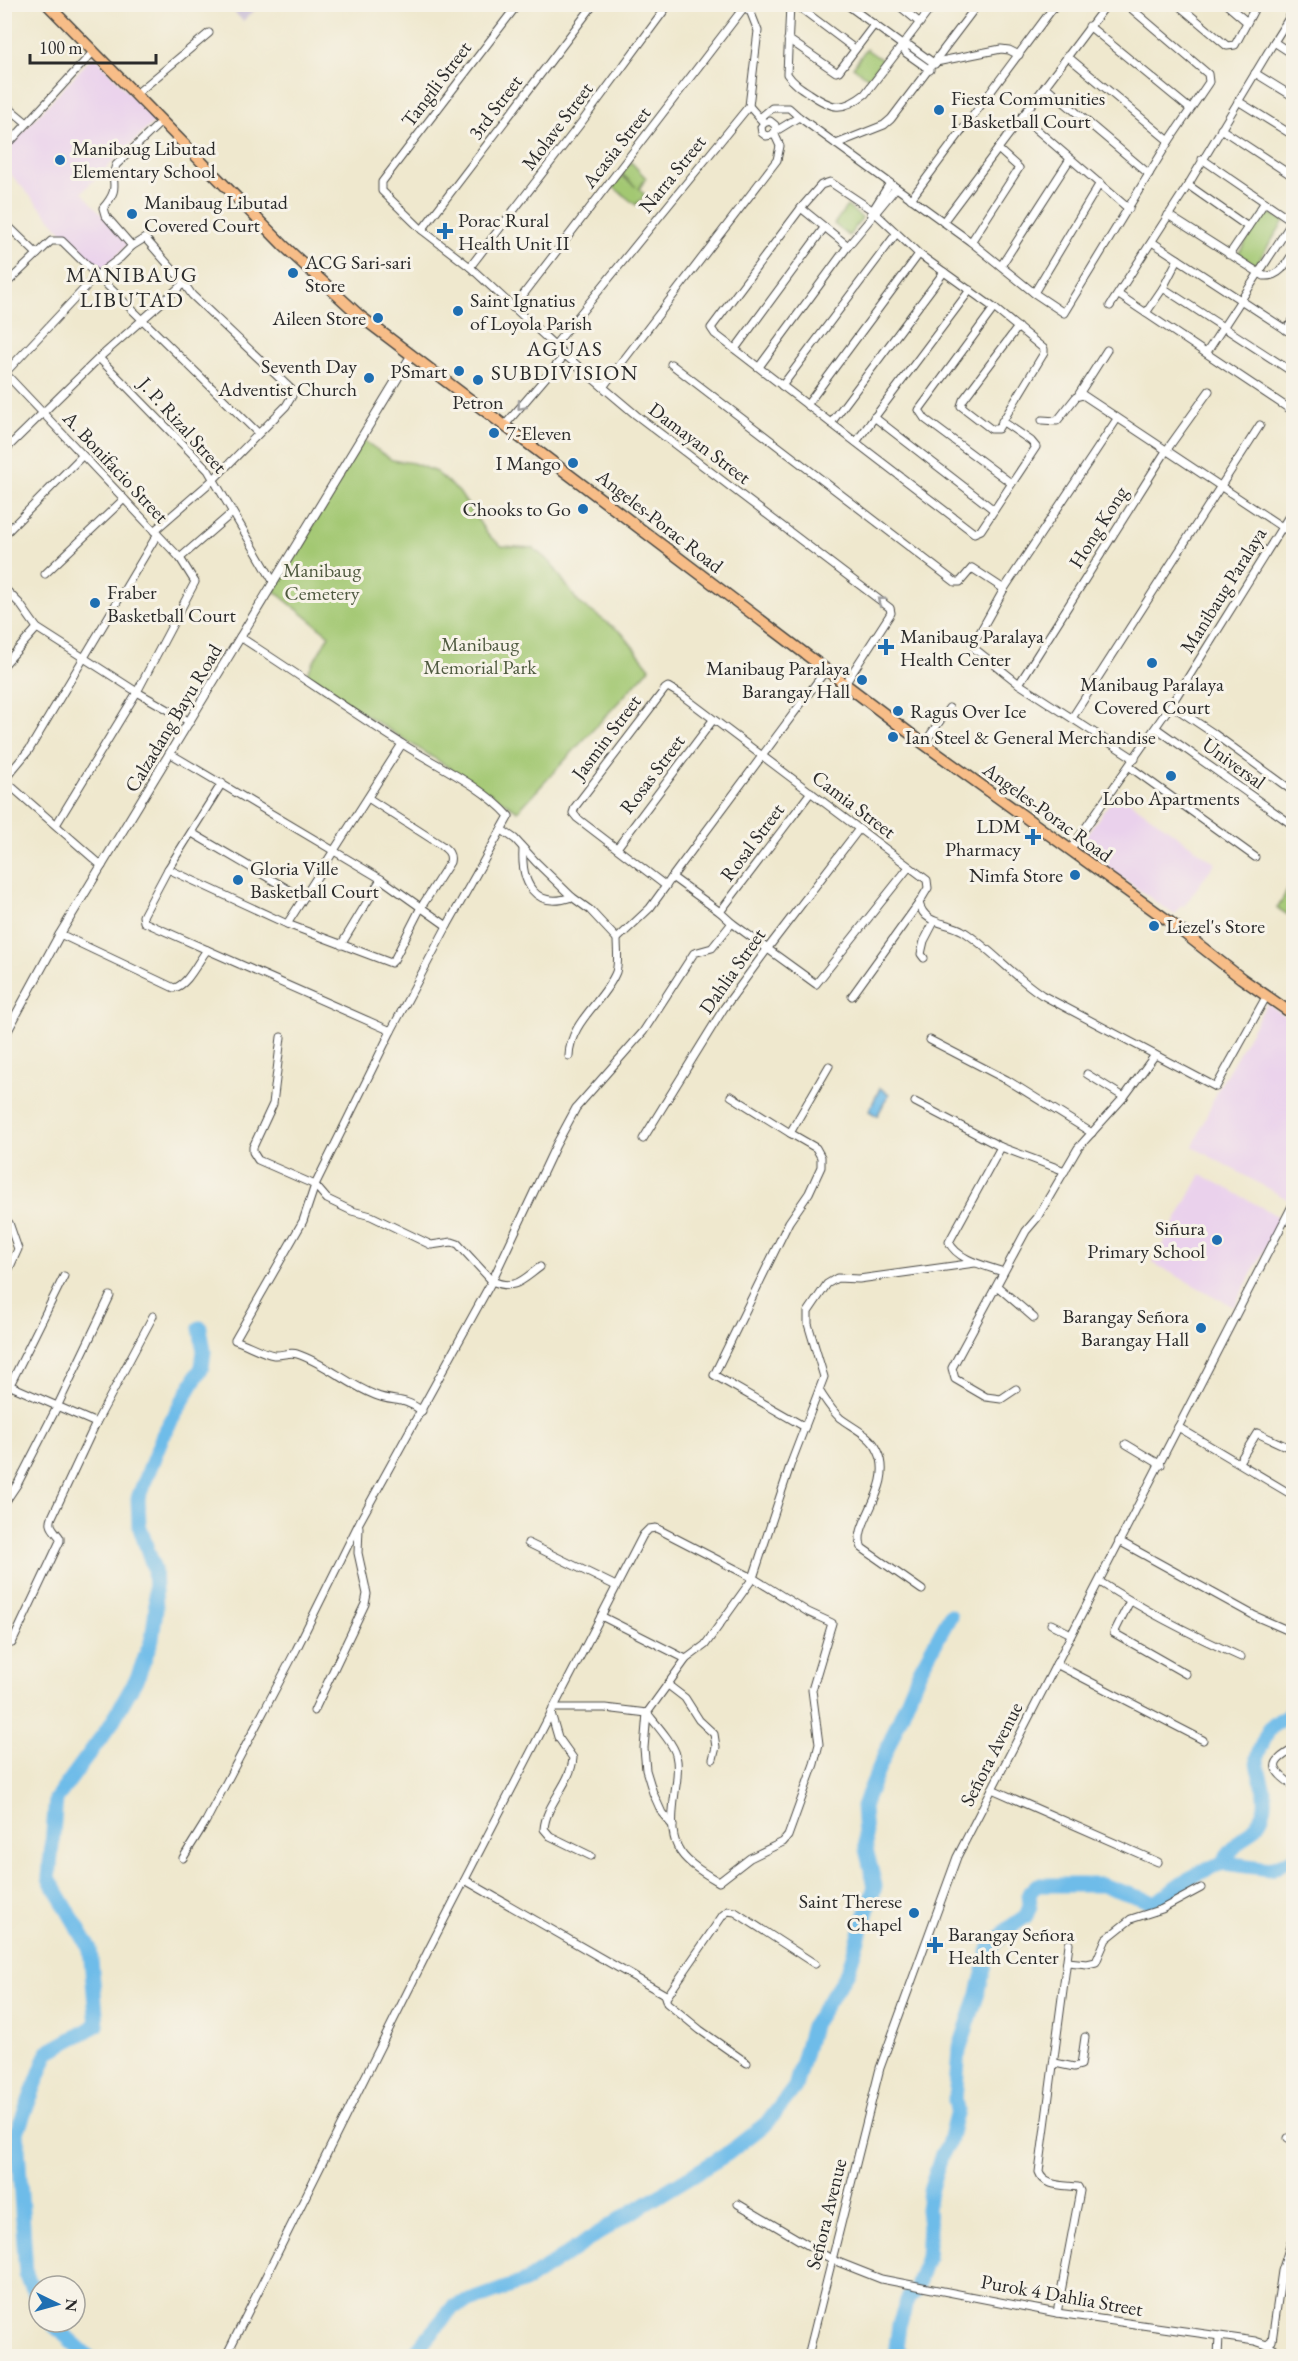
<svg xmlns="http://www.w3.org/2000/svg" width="1298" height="2361" viewBox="0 0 1298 2361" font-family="'EB Garamond',serif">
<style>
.built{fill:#ead1ec}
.industrial{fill:#cabfd6}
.green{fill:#a3c872;stroke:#677a4e;stroke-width:1.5}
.water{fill:#6ebce9;stroke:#4c748a;stroke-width:1.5}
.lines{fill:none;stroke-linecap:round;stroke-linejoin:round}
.river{stroke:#6ebce9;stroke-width:15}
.minor-casing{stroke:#484743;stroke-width:9}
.tertiary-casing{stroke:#484743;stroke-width:10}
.primary-casing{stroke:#484743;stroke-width:13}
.minor{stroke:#fff;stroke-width:7}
.tertiary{stroke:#fff;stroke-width:8}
.primary{stroke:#f7bd88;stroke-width:10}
.oneway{stroke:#a0a0a0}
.poi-dot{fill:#1f6fb2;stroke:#f7f3e8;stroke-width:2}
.labels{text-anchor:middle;stroke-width:6;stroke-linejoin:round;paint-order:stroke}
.street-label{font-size:20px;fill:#2b2b2b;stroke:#f7f3e8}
.poi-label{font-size:20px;fill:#2b2b2b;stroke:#f7f3e8;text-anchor:start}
.park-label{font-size:20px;fill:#4f5a40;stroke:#f7f3e8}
.neighbourhood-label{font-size:21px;letter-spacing:1.5px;fill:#2b2b2b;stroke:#f7f3e8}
.quarter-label{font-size:22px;letter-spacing:1.5px;fill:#2b2b2b;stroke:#f7f3e8}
</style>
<rect width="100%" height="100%" fill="#f7f3e8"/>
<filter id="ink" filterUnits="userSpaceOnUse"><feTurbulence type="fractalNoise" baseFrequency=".0167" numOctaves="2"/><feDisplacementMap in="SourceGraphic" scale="12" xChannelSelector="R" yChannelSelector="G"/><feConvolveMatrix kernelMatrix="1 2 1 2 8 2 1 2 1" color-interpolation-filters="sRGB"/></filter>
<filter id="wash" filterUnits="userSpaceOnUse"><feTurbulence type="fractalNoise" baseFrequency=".008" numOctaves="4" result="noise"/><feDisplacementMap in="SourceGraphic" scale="24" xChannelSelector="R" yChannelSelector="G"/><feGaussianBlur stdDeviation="1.35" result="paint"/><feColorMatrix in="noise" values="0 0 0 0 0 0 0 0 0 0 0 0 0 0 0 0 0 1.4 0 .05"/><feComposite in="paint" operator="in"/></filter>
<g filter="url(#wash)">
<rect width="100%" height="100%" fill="#efe8ce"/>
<g class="built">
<path d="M94,55L155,121L82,192L128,244L100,274L5,168L4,152Z"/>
<path d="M1117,792L1215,863L1184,906L1181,905L1175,915L1078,847Z"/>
<path d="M1267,1003L1293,1022V1192L1289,1200L1193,1147L1218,1089Z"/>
<path d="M1201,1174L1281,1218L1234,1307L1153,1263Z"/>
</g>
<path class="industrial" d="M227,5H260L243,21Z"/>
<g class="green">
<path d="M866,49L882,60L869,78L853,67Z"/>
<path d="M631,162L646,178L639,189L645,195L636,205L612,186L622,176L636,187L621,173Z"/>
<path d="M847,206L862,218L849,236L834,224Z"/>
<path d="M1266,210L1284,221L1256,265L1238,254Z"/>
<path d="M363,440L392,460L413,463L436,472L459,492L488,535L502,546L533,548L551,563L578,602L622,633L650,668L518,811L305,677L329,635L274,591Z"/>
<path d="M1293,881L1294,918H1293L1277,908Z"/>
</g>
<path class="water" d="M880,1088L889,1094L877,1116L869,1111Z"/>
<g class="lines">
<g class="river">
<path d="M1224,1863L1270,1869L1294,1858"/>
<path d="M39,2302L26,2274L17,2132L48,2052L97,2025L90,1949L49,1878L56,1799L111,1724L138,1676L152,1639L156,1609L154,1569L139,1525L138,1498L163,1435L202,1367L204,1351L200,1328"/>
<path d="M50,2322L88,2356"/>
<path d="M412,2356L453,2307L528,2280L617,2221L727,2154L768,2122L795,2087L812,2026L848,1971L875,1886L866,1849L863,1807L920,1670L950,1616"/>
<path d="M900,2356L896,2347L899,2325L909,2296L915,2292L927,2257L929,2227L927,2209L930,2191L942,2154L948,2145L957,2110L955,2100L959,2050L978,1993L989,1949L1009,1928L1026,1916L1030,1906L1029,1893L1037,1885H1102L1156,1903C1175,1888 1200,1869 1224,1863C1229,1845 1256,1833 1263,1813C1271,1793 1256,1775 1257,1758C1257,1755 1267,1732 1270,1729C1277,1720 1287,1718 1294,1708"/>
</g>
</g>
</g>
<g filter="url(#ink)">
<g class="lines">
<defs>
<g id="minor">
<path d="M518,4L382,182V191L422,230L470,267L565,355L636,415L890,608L891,613L845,684"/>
<path d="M790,4L787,74C793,83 801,88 809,93C832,109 842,112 865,94L934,4"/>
<path d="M795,4L855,49"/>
<path d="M846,4L902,45L906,53L930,70"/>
<path d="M897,4L920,23"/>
<path d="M1177,4L1227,46L1235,45L1257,4"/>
<path d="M1226,4L1247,22"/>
<path d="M1294,10L1274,42L1294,55"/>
<path d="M1089,26L1190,109"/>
<path d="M788,39L836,72L839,71L874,25"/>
<path d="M902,45L910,46L935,64"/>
<path d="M1067,56L1169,141"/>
<path d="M936,62L1001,49L1009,50L1019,55"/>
<path d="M1255,73L1294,97"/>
<path d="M1045,86L1149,174"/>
<path d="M136,94L209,33"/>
<path d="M1238,101L1294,136"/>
<path d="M4,104L27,123"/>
<path d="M749,106L764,123L770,121L775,125L776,131L772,135L766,136L762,133L761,127L764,123"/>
<path d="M1022,117L1129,209"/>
<path d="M760,118L772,108H789L799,117L971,242L1034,293L1064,313L1169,141L1209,82L1208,74L1126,4"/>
<path d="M1221,129L1294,177"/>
<path d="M776,131L799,117"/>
<path d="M12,140L94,51"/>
<path d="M836,144L884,125L891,119L978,4"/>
<path d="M1202,159L1294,222"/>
<path d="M1188,185L1248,227"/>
<path d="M911,199L1056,4"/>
<path d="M801,208L848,246"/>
<path d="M871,213L890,183"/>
<path d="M1168,215L1264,276C1280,277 1287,263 1294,251"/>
<path d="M4,222L37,254"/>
<path d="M943,222L1107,4"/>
<path d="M422,230L594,4"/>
<path d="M971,242L1019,168L998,149"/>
<path d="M1152,242L1294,335"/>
<path d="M132,246L145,238L181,279L192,295L292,390V396L286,406L214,479L154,531"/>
<path d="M1229,255L1265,202"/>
<path d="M1001,266L1070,159"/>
<path d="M470,267L584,119L669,4"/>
<path d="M4,286L51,241H62L258,433"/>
<path d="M1163,288L1294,373"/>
<path d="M1034,293L1100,183"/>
<path d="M1119,295L1294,412"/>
<path d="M1110,306L1188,185L1274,42"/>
<path d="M513,308L745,6"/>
<path d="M994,308L919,410L925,419L1011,483"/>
<path d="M1146,313L1163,288L1178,259"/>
<path d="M1286,330L1294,319"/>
<path d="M554,346L749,106L758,31L751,13L743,4"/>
<path d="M735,349L824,228"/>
<path d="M1207,352L1294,219"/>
<path d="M99,358L208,470L273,581"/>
<path d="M671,364L955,582H960L972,568L1004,589"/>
<path d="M759,367L848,246L896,188"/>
<path d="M782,386L896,234"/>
<path d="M603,387L777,160L780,146L774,133"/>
<path d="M1079,394L1107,350"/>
<path d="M807,405L919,254"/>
<path d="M874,417L994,510"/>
<path d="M1117,419L1004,589L973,645L975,649L1019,684L1135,759"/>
<path d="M1042,420L1057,421L1076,397L1083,395L1294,535"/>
<path d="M1002,421L1031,441L1036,447L981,530L974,533L715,334L711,328L801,208L821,185L830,182L872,210L919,254L994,308L1044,349V353L998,429H991L961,406L963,400L1018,327"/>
<path d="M831,423L944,272"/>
<path d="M505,425L565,355"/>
<path d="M856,442L970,290"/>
<path d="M4,451L99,358L184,283"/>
<path d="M4,535L82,456"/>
<path d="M180,558L232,513"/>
<path d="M45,574L124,499"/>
<path d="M4,588L20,604L37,628L137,692L190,722"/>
<path d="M4,665L37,628"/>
<path d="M1019,684L1166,451L1209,391"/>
<path d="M1171,705L1213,733L1294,792"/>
<path d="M1072,718L1260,425"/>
<path d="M1156,728L1294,826"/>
<path d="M924,744L949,708"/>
<path d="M171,754L381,879L447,926"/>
<path d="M1130,767L1255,857"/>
<path d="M4,780L29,750L157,535"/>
<path d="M4,780L102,866"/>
<path d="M222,783L168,869L143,916L144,922L391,1031L447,926L509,816C481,785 439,767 404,745C348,710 295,672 240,637"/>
<path d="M56,825L137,692L195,582L180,558L5,373L96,276L120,258L132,246L105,215L103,208C123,185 108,183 116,165L162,121"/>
<path d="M502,830L515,839L536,862L572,897L590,910L617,939L650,908L666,886"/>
<path d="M192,833L303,898"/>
<path d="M617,848L713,720"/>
<path d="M523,849C521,882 534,910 572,897"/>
<path d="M1070,850L1171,705L1294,508"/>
<path d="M168,869L287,924L391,963L394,960L420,909L450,862C452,853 447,850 441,845L368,798"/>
<path d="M672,877L826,670"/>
<path d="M919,903C925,926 947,921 963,931C991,949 1013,976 1042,995L1216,1087L1266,997"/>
<path d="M720,912L811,792"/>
<path d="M287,924L402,744"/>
<path d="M60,934L174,988C188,985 198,961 207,950"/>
<path d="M341,945L381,879"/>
<path d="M924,958L921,954L924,941L934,922"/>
<path d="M852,996L919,903L928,888L927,880L680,694L668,687L665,689L575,807L573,813L577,818L666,886L672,877L720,912L732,923L816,984L909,867"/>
<path d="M391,1031L315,1185L303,1221L235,1340C247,1344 262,1353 274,1355C282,1356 290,1351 297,1354C325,1363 347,1384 375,1395C394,1403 402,1396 422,1411"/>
<path d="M281,1037L273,1104L253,1147V1152L258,1160L315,1185L327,1199L352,1211L371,1216L431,1245L452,1242L458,1244L492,1281C515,1291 522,1280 540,1267"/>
<path d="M930,1040L1007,1080L1092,1133"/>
<path d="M569,1056C570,1021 604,1002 616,972C619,962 617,950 617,939"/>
<path d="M1087,1074L1124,1097"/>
<path d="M731,1096L790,1133"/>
<path d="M915,1102L1001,1147L1065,1171"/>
<path d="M643,1139L724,1008L768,948L859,829"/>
<path d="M1001,1147L949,1242C957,1260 986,1266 1003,1272"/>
<path d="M4,1219L9,1223L18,1249L4,1280"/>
<path d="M997,1286L1034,1318"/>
<path d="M4,1383L96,1423"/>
<path d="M1016,1389L1001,1399L986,1397L955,1379L952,1368L1026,1231L1037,1218L1078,1148L1124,1097L1155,1055"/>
<path d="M820,1392C826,1401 832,1411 840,1418C853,1428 871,1435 878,1451C896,1487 850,1525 862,1548L922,1590"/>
<path d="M4,1397L64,1276"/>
<path d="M805,1427L714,1375L789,1222L809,1193L821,1167V1157L816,1148L790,1133L829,1066"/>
<path d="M1178,1427L1294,1496"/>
<path d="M1126,1444L1161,1465"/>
<path d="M1239,1462L1257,1433L1294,1450"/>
<path d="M4,1504L18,1483L57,1407L110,1296"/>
<path d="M1119,1541L1255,1616L1294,1633"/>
<path d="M528,1543L616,1586"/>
<path d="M1100,1582C1145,1611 1192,1635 1241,1657"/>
<path d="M1130,1601L1114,1633L1186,1674"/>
<path d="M601,1616L686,1659"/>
<path d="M1051,1624L1071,1634"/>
<path d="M12,1643L60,1541V1538C55,1530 48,1527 52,1517L96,1423L153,1316"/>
<path d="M1056,1664L1203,1740"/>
<path d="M668,1685L685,1698L699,1720L714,1734L716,1747L713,1759"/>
<path d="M553,1708H605L647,1713"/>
<path d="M314,1711L365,1604L367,1594L358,1553L359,1527"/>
<path d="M551,1713L558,1737L573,1758C571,1784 546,1803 544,1829L550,1836L591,1856"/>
<path d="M1294,1749C1268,1763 1271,1770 1294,1786"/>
<path d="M992,1789L1158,1862"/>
<path d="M673,1826L662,1813L653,1793L646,1770L644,1748L647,1713L686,1659L705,1645L753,1578L791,1463L824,1377L808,1324V1312L827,1284L837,1278L859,1279L975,1263"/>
<path d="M183,1858L206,1821L296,1650L360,1521L492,1281L556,1145L576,1108L643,1032L694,953L712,948L732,923"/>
<path d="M465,1880L664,1994L667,2003L700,2030L747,2063"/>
<path d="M1068,1962L1087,1964L1096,1962L1106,1939L1131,1919L1162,1909L1201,1888"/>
<path d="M666,1998L723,1915L728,1911L735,1912L815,1964"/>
<path d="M1055,2063L1074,2067L1081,2065L1085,2037"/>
<path d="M1288,2138L1294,2141"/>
<path d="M738,2204L833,2260L881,2279L1057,2313L1255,2341L1267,2345L1286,2356"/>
<path d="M1057,2313L1080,2191L1078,2187C1064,2185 1044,2187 1039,2172L1069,1944"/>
<path d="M1267,2345L1272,2341L1282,2271L1294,2233"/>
<path d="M226,2356L430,1947L643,1535L649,1529L656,1528L753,1578L808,1612L832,1623L812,1690L819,1744L814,1764L788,1836L783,1842L750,1858L719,1882C674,1856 668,1844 675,1792C677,1781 679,1767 676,1755C674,1744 655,1723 647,1713"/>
<path d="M808,2356L880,2068L957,1857L1294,1202"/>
<path d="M1218,2356L1219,2336"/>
</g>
<path id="tertiary" d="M4,1037L60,934L411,356"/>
<path id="primary" d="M47,4L284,246L360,316L924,744L1170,922L1241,978L1294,1015"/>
</defs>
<use href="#minor" class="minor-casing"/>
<use href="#tertiary" class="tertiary-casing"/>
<use href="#primary" class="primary-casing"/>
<use href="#minor" class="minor"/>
<use href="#tertiary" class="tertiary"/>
<use href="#primary" class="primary"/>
</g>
<defs><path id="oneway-chevron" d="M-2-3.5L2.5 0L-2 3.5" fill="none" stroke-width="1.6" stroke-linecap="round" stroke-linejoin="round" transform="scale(1.5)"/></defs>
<g class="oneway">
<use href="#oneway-chevron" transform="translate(521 406) rotate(131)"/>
<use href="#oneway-chevron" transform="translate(881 601) rotate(-142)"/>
</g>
</g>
<g class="poi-dot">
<circle cx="939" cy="110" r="6"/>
<circle cx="60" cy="160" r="6"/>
<circle cx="132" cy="214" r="6"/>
<path d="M442 222h6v6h6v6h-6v6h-6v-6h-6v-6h6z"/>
<circle cx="293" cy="273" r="6"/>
<circle cx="458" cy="311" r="6"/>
<circle cx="378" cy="318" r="6"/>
<circle cx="459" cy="371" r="6"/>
<circle cx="369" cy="378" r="6"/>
<circle cx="478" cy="380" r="6"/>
<circle cx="494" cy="433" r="6"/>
<circle cx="573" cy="463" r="6"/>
<circle cx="583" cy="509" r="6"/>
<circle cx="95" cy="603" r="6"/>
<path d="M883 638h6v6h6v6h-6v6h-6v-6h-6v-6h6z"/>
<circle cx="1152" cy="663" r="6"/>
<circle cx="862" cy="680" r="6"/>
<circle cx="898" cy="711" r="6"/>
<circle cx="893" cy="737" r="6"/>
<circle cx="1171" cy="776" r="6"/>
<path d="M1030 828h6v6h6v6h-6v6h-6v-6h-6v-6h6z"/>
<circle cx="1075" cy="875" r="6"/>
<circle cx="238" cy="880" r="6"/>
<circle cx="1154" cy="926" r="6"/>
<circle cx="1217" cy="1240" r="6"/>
<circle cx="1201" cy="1328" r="6"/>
<circle cx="914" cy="1913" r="6"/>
<path d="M932 1936h6v6h6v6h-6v6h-6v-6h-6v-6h6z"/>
</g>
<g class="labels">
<g class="street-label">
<text transform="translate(436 84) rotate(-53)" y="7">Tangili Street</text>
<text transform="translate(495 107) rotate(-53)" y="7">3rd Street</text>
<text transform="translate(557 126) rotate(-53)" y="7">Molave Street</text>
<text transform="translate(616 147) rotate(-52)" y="7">Acasia Street</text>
<text transform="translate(672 174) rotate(-51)" y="7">Narra Street</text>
<text transform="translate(183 425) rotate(48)" y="7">J. P. Rizal Street</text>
<text transform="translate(700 443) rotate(37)" y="7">Damayan Street</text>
<text transform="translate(116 467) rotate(47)" y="7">A. Bonifacio Street</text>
<text transform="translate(660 521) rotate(38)" y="7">Angeles-Porac Road</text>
<text transform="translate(1098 527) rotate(-58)" y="7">Hong Kong</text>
<text transform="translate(1223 590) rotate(-58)" y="7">Manibaug Paralaya</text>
<text transform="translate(173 718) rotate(-59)" y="7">Calzadang Bayu Road</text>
<text transform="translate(606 737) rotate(-53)" y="7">Jasmin Street</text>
<text transform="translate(1234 763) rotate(36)" y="7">Universal</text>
<text transform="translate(652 774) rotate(-53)" y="7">Rosas Street</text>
<text transform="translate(854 804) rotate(37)" y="7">Camia Street</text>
<text transform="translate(1048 812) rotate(36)" y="7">Angeles-Porac Road</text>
<text transform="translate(752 842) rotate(-53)" y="7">Rosal Street</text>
<text transform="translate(732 971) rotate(-55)" y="7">Dahlia Street</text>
<text transform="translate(991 1754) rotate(-63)" y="7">Señora Avenue</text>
<text transform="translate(826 2214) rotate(-76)" y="7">Señora Avenue</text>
<text transform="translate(1062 2295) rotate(10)" y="7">Purok 4 Dahlia Street</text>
</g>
<g class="poi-label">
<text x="951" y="105">Fiesta Communities<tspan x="951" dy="23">I Basketball Court</tspan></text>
<text x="72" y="155">Manibaug Libutad<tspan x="72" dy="23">Elementary School</tspan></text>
<text x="144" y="209">Manibaug Libutad<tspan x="144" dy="23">Covered Court</tspan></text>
<text x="458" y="227">Porac Rural<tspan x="458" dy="23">Health Unit II</tspan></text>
<text x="305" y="269">ACG Sari-sari<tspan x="305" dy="23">Store</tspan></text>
<text x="470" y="307">Saint Ignatius<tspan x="470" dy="23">of Loyola Parish</tspan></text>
<text x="366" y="325" text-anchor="end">Aileen Store</text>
<text x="357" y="373" text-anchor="end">Seventh Day<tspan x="357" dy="23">Adventist Church</tspan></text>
<text x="447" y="378" text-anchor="end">PSmart</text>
<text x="478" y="409" text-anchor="middle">Petron</text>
<text x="506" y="440">7-Eleven</text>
<text x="561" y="470" text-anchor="end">I Mango</text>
<text x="571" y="516" text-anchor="end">Chooks to Go</text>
<text x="107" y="599">Fraber<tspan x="107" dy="23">Basketball Court</tspan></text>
<text x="900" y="643">Manibaug Paralaya<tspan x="900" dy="23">Health Center</tspan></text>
<text x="850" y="675" text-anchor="end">Manibaug Paralaya<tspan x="850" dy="23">Barangay Hall</tspan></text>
<text x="1152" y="691" text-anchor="middle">Manibaug Paralaya<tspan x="1152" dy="23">Covered Court</tspan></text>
<text x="910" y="718">Ragus Over Ice</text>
<text x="905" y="744">Ian Steel &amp; General Merchandise</text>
<text x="1171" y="805" text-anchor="middle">Lobo Apartments</text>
<text x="1021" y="833" text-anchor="end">LDM<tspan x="1021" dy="23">Pharmacy</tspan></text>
<text x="250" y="875">Gloria Ville<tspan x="250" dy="23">Basketball Court</tspan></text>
<text x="1063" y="882" text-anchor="end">Nimfa Store</text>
<text x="1166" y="933">Liezel's Store</text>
<text x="1205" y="1235" text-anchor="end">Siñura<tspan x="1205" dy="23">Primary School</tspan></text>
<text x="1189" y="1323" text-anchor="end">Barangay Señora<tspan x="1189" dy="23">Barangay Hall</tspan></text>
<text x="902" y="1908" text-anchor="end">Saint Therese<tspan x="902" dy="23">Chapel</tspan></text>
<text x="948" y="1941">Barangay Señora<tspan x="948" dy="23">Health Center</tspan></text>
</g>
<g class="park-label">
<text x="322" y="577">Manibaug<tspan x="322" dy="23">Cemetery</tspan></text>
<text x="480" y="651">Manibaug<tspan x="480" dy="23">Memorial Park</tspan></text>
</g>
<g class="neighbourhood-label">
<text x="565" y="356">AGUAS<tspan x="565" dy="24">SUBDIVISION</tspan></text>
</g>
<g class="quarter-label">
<text x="132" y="282">MANIBAUG<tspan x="132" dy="25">LIBUTAD</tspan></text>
</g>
</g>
<rect width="1298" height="2361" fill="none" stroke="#f7f3e8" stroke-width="24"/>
<g transform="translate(57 2304) rotate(95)"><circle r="28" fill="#f7f3e8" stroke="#a5a39c" stroke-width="1.5"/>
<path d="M0-4.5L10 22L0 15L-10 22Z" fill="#1f6fb2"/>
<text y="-9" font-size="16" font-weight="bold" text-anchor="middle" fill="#2b2b2b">N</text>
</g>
<path d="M30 54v9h126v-9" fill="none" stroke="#2b2b2b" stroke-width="3"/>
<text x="39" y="54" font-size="18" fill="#2b2b2b" stroke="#f7f3e8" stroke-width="4.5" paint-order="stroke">100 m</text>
</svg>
